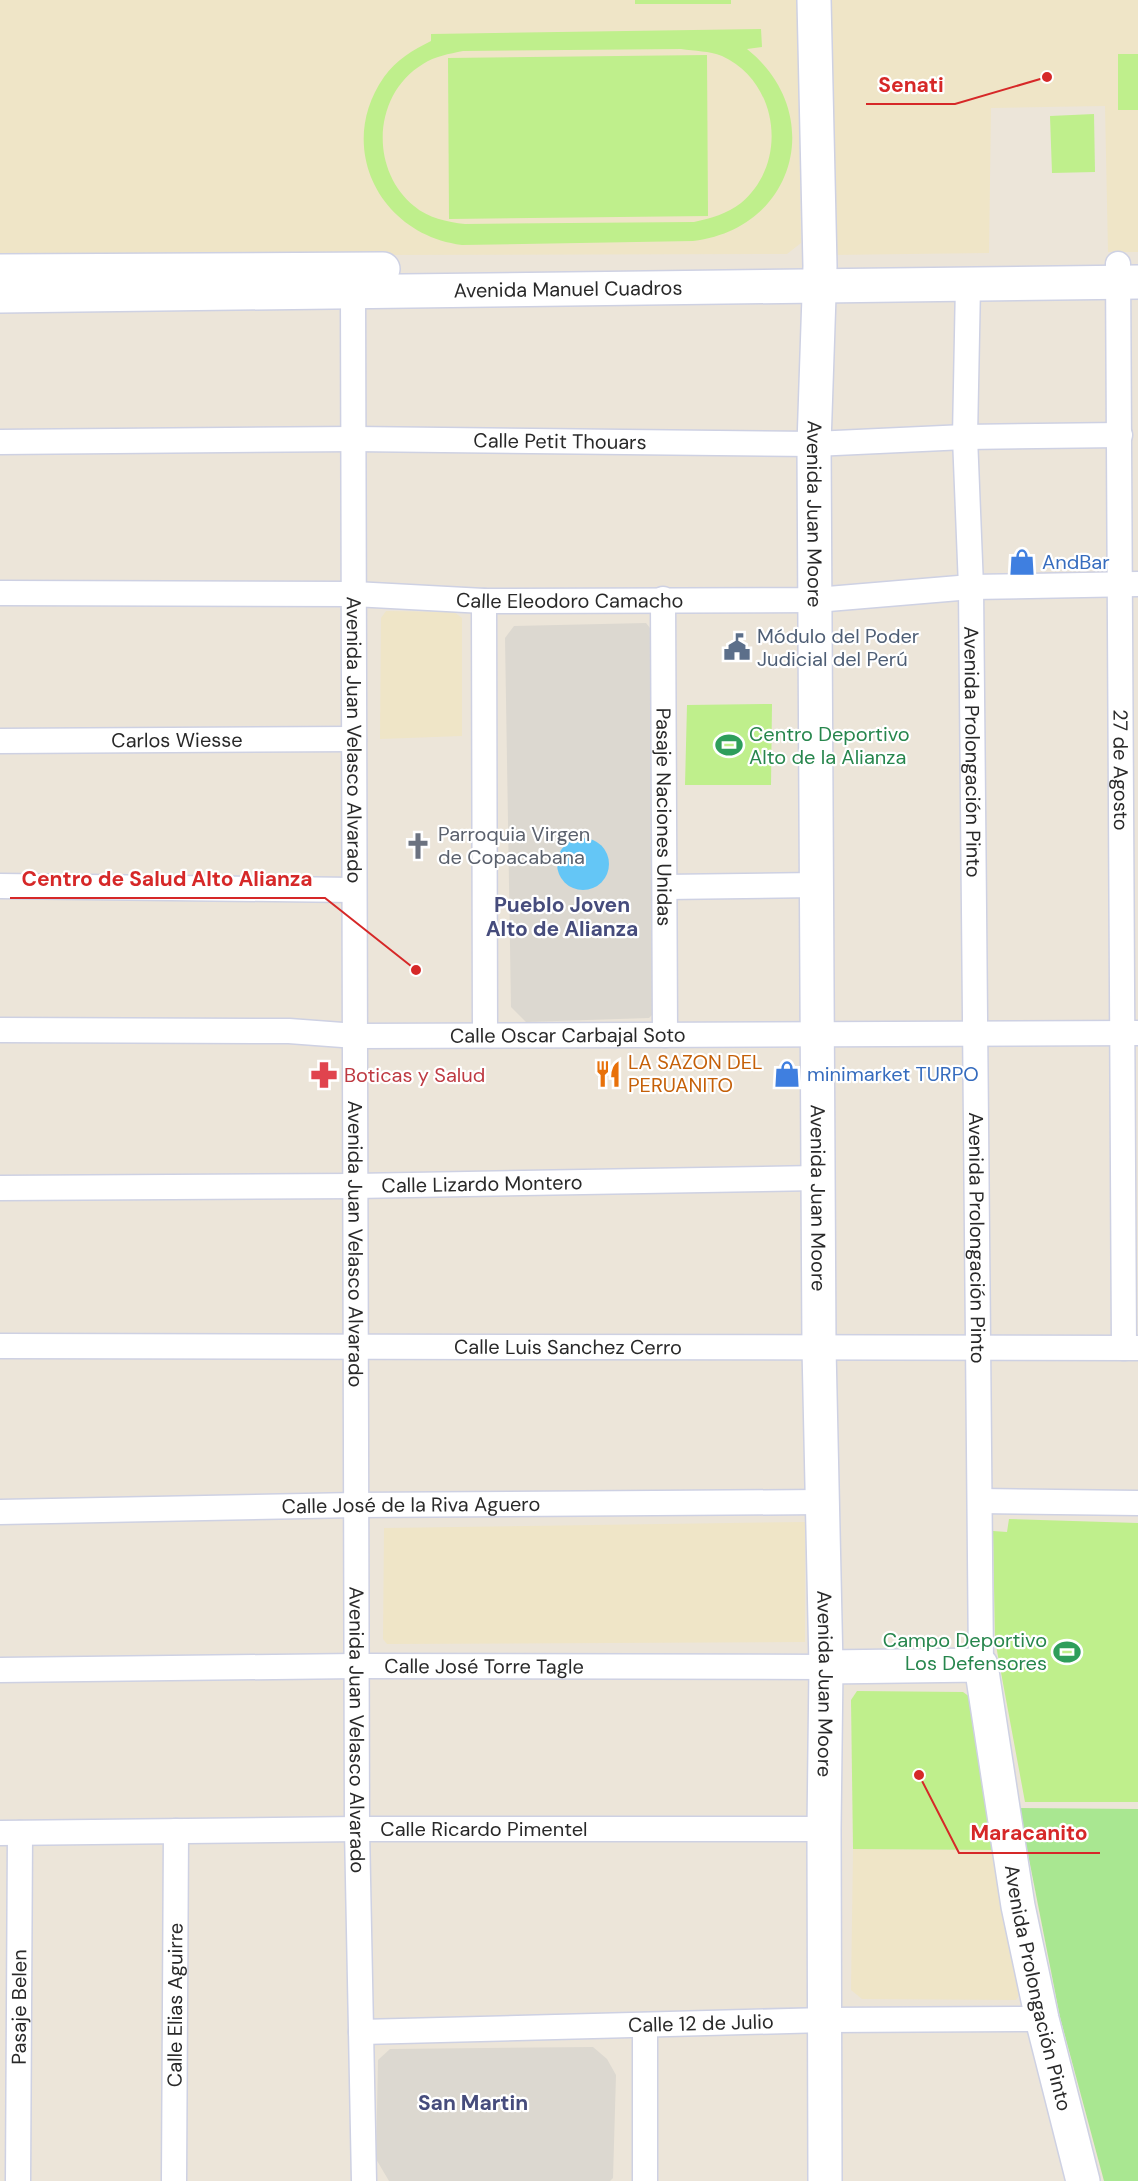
<svg xmlns="http://www.w3.org/2000/svg" width="1138" height="2181" viewBox="0 0 1138 2181" font-family="'DM Sans',sans-serif">
<style>
.education{fill:#efe5c7}
.green{fill:#a9e791}
.pitch{fill:#bfef8c;fill-rule:evenodd}
.plaza{fill:#dcd8d0}
.water{fill:#64c6f6}
.lines{fill:none;stroke-linecap:round;stroke-linejoin:round}
.street-casing{stroke:#ced1e3;stroke-width:27}
.secondary-casing{stroke:#ced1e3;stroke-width:36}
.street{stroke:#fff;stroke-width:24}
.secondary{stroke:#fff;stroke-width:33}
.labels{text-anchor:middle;stroke-width:4.5;stroke-linejoin:round;paint-order:stroke}
.street-label{font-size:20px;fill:#292929;stroke:#fff}
.shop-label{font-size:20px;fill:#366cbe;stroke:#fff;text-anchor:start}
.service-label{font-size:20px;fill:#4e5e75;stroke:#fff;text-anchor:start}
.leisure-label{font-size:20px;fill:#27864d;stroke:#fff;text-anchor:start}
.worship-label{font-size:20px;fill:#5b616d;stroke:#fff;text-anchor:start}
.food-label{font-size:20px;fill:#c56008;stroke:#fff;text-anchor:start}
.health-label{font-size:20px;fill:#be3a42;stroke:#fff;text-anchor:start}
.neighbourhood-label{font-size:21px;font-weight:bold;fill:#464c7c;stroke:#fff}
.leader{fill:none;stroke:#d62828;stroke-width:2}
.callout-dot{fill:#d62828;stroke:#fff;stroke-width:2}
.callout-label{font-size:21px;text-anchor:middle;font-weight:bold;fill:#d62828;stroke:#fff;stroke-width:4.5;stroke-linejoin:round;paint-order:stroke}
</style>
<rect width="100%" height="100%" fill="#ece5d9"/>
<g class="education">
<path d="M0,0H797L801,243L787,254L0,256Z"/>
<path d="M828,0H1138V252H1108L1105,106L991,108L989,253L830,255Z"/>
<path d="M386,611L454,612L462,618V736L380,739L381,618Z"/>
<path d="M805,1522V1642L387,1644L383,1639L384,1528Z"/>
<path d="M853,1849L999,1850L1023,1989L1016,2000L862,1999L851,1990Z"/>
</g>
<path class="green" d="M1019,1808L1138,1809V2181H1104L1060,2017Z"/>
<g class="pitch">
<rect x="635" y="0" width="96" height="4"/>
<path d="M761,29L762,47L747,49C827,113 796,229 693,241L462,245C380,235 335,147 384,77C396,60 413,50 431,41V34ZM681,49C695,51 709,51 722,56C779,82 789,163 741,203C727,214 711,218 694,222L465,224C447,222 428,218 414,206C369,169 373,94 423,64C435,56 449,54 463,51Z"/>
<rect x="1118" y="54" width="20" height="56"/>
<path d="M707,55L708,216L449,219L448,58Z"/>
<path d="M1094,114L1095,172L1052,173L1050,116Z"/>
<path d="M772,704L771,785H685L687,705Z"/>
<path d="M1009,1519L1138,1523V1802H1025L995,1640L993,1531L1007,1532Z"/>
<path d="M857,1691L963,1692L974,1700L999,1850L853,1849L851,1700Z"/>
</g>
<g class="plaza">
<path d="M646,623L655,634L657,1010L649,1018L526,1022L511,1007L505,638L514,626Z"/>
<path d="M593,2047L607,2059L616,2075L613,2178L610,2181H389L376,2159L378,2060L390,2049Z"/>
</g>
<circle class="water" cx="583" cy="864" r="26"/>
<g class="lines">
<defs>
<g id="street">
<path id="s1" d="M1118,264L1124,1348"/>
<path id="s2" d="M355,276L353,292L357,1829L364,2181"/>
<path id="s3" d="M968,284L965,437L971,587L981,1665"/>
<path id="s4" d="M0,442L354,439L814,444L965,437L1120,435"/>
<path id="s5" d="M0,593L354,594L484,601L816,600L971,587L1138,584"/>
<path id="s6" d="M663,599L665,1035"/>
<path d="M484,601L485,1035"/>
<path id="s7" d="M0,741L354,739"/>
<path d="M0,886L354,890"/>
<path d="M665,887L816,885"/>
<path id="s8" d="M0,1030L289,1031L356,1036L1138,1033"/>
<path id="s9" d="M0,1188L355,1186L818,1178"/>
<path id="s10" d="M0,1346L1138,1348"/>
<path d="M980,1501L1138,1503"/>
<path id="s11" d="M0,1512L356,1505L822,1502"/>
<path id="s12" d="M0,1670L356,1666L826,1667"/>
<path id="s13" d="M0,1833L357,1829H824"/>
<path id="s14" d="M361,2032L825,2020L1042,2019"/>
<path id="s15" d="M18,2181L20,1833"/>
<path id="s16" d="M174,2181L176,1831"/>
<path d="M645,2181V2025"/>
</g>
<g id="secondary">
<path id="s17" d="M814,0L820,266L814,444L819,1348L826,1667L824,1829L825,2181"/>
<path d="M0,271L383,269"/>
<path id="s18" d="M0,296L1138,282"/>
<path id="s19" d="M826,1667L981,1665L1018,1906L1042,2019L1083,2181"/>
</g>
</defs>
<use href="#street" class="street-casing"/>
<use href="#secondary" class="secondary-casing"/>
<use href="#street" class="street"/>
<use href="#secondary" class="secondary"/>
</g>
<defs>
<symbol id="shop-bare" viewBox="-9 -9 18 18"><path d="M-5-2.5h2.3a2.7 3.5 0 0 1 5.4 0H5L5.5 6h-11ZM-1.5-2.5h3a1.5 2.3 0 0 0-3 0Z" fill="#3f7fe0" stroke="#fff" stroke-width="2.5" paint-order="stroke"/></symbol>
<symbol id="civic-bare" viewBox="-9 -9 18 18"><path d="M-.6-6.5H3V-4.5H.6V-3L4-1V1h2V6H-6V1h2V-1L-.6-3ZM-1.2 2.5V6h2.4V2.5Z" fill="#5c6f8a" stroke="#fff" stroke-width="2.5" paint-order="stroke"/></symbol>
<symbol id="stadium-bare" viewBox="-9 -9 18 18"><path d="M0-5a6.5 5 0 1 0 0 10a6.5 5 0 1 0 0-10ZM-3.5-1.8h7v3.6h-7Z" fill="#2e9e5b" stroke="#fff" stroke-width="2.5" paint-order="stroke"/></symbol>
<symbol id="church-bare" viewBox="-9 -9 18 18"><path d="M-1.2-6h2.4v3.5h3.3v2.4h-3.3V6h-2.4V-.1h-3.3v-2.4h3.3Z" fill="#6b7280" stroke="#fff" stroke-width="2.5" paint-order="stroke"/></symbol>
<symbol id="restaurant-bare" viewBox="-9 -9 18 18"><path d="M-5-6h1v4h1v-4h1v4h1v-4h1v5L-1.5 .5V6h-2V.5L-5-1ZM5-6V6H3V1.5H1.5Q1.5-4 5-6Z" fill="#e8710a" stroke="#fff" stroke-width="2.5" paint-order="stroke"/></symbol>
<symbol id="pharmacy-bare" viewBox="-9 -9 18 18"><path d="M-2-6h4v4h4v4h-4v4h-4v-4h-4v-4h4Z" fill="#e0444e" stroke="#fff" stroke-width="2.5" paint-order="stroke"/></symbol>
</defs>
<g fill-rule="evenodd">
<use href="#shop-bare" x="1003" y="543" width="38" height="38"/>
<use href="#civic-bare" x="718" y="628" width="38" height="38"/>
<use href="#stadium-bare" x="710" y="726" width="38" height="38"/>
<use href="#church-bare" x="399" y="827" width="38" height="38"/>
<use href="#restaurant-bare" x="589" y="1055" width="38" height="38"/>
<use href="#shop-bare" x="768" y="1055" width="38" height="38"/>
<use href="#pharmacy-bare" x="305" y="1056" width="38" height="38"/>
<use href="#stadium-bare" x="1048" y="1633" width="38" height="38"/>
</g>
<g class="labels">
<g class="street-label">
<text dy="7" stroke="none"><textPath href="#s18" startOffset="568">Avenida Manuel Cuadros</textPath></text>
<text dy="7" stroke="none"><textPath href="#s4" startOffset="560">Calle Petit Thouars</textPath></text>
<text dy="7" stroke="none"><textPath href="#s17" startOffset="514">Avenida Juan Moore</textPath></text>
<text dy="7" stroke="none"><textPath href="#s5" startOffset="570">Calle Eleodoro Camacho</textPath></text>
<text dy="7" stroke="none"><textPath href="#s2" startOffset="464">Avenida Juan Velasco Alvarado</textPath></text>
<text dy="7" stroke="none"><textPath href="#s7" startOffset="177">Carlos Wiesse</textPath></text>
<text dy="7" stroke="none"><textPath href="#s3" startOffset="468">Avenida Prolongación Pinto</textPath></text>
<text dy="7" stroke="none"><textPath href="#s1" startOffset="506">27 de Agosto</textPath></text>
<text dy="7" stroke="none"><textPath href="#s6" startOffset="218">Pasaje Naciones Unidas</textPath></text>
<text dy="7" stroke="none"><textPath href="#s8" startOffset="568">Calle Oscar Carbajal Soto</textPath></text>
<text dy="7" stroke="none"><textPath href="#s9" startOffset="482">Calle Lizardo Montero</textPath></text>
<text dy="7" stroke="none"><textPath href="#s17" startOffset="1198">Avenida Juan Moore</textPath></text>
<text dy="7" stroke="none"><textPath href="#s3" startOffset="954">Avenida Prolongación Pinto</textPath></text>
<text dy="7" stroke="none"><textPath href="#s2" startOffset="968">Avenida Juan Velasco Alvarado</textPath></text>
<text dy="7" stroke="none"><textPath href="#s10" startOffset="568">Calle Luis Sanchez Cerro</textPath></text>
<text dy="7" stroke="none"><textPath href="#s11" startOffset="411">Calle José de la Riva Aguero</textPath></text>
<text dy="7" stroke="none"><textPath href="#s12" startOffset="484">Calle José Torre Tagle</textPath></text>
<text dy="7" stroke="none"><textPath href="#s17" startOffset="1684">Avenida Juan Moore</textPath></text>
<text dy="7" stroke="none"><textPath href="#s2" startOffset="1454">Avenida Juan Velasco Alvarado</textPath></text>
<text dy="7" stroke="none"><textPath href="#s13" startOffset="484">Calle Ricardo Pimentel</textPath></text>
<text dy="7" stroke="none"><textPath href="#s19" startOffset="483">Avenida Prolongación Pinto</textPath></text>
<text dy="7" stroke="none"><textPath href="#s16" startOffset="176">Calle Elias Aguirre</textPath></text>
<text dy="7" stroke="none"><textPath href="#s15" startOffset="174">Pasaje Belen</textPath></text>
<text dy="7" stroke="none"><textPath href="#s14" startOffset="340">Calle 12 de Julio</textPath></text>
</g>
<g class="shop-label">
<text x="1042" y="569">AndBar</text>
<text x="807" y="1081">minimarket TURPO</text>
</g>
<g class="service-label">
<text x="757" y="643">Módulo del Poder<tspan x="757" dy="23">Judicial del Perú</tspan></text>
</g>
<g class="leisure-label">
<text x="749" y="741">Centro Deportivo<tspan x="749" dy="23">Alto de la Alianza</tspan></text>
<text x="1047" y="1647" text-anchor="end">Campo Deportivo<tspan x="1047" dy="23">Los Defensores</tspan></text>
</g>
<g class="worship-label">
<text x="438" y="841">Parroquia Virgen<tspan x="438" dy="23">de Copacabana</tspan></text>
</g>
<g class="food-label">
<text x="628" y="1069">LA SAZON DEL<tspan x="628" dy="23">PERUANITO</tspan></text>
</g>
<g class="health-label">
<text x="344" y="1082">Boticas y Salud</text>
</g>
<g class="neighbourhood-label">
<text x="562" y="912">Pueblo Joven<tspan x="562" dy="24">Alto de Alianza</tspan></text>
<text x="473" y="2110">San Martin</text>
</g>
</g>
<path class="leader" d="M1047 77L955 104H866M416 970L325 898H10M919 1775L959 1853H1100"/>
<g class="callout-dot">
<circle cx="1047" cy="77" r="6"/>
<circle cx="416" cy="970" r="6"/>
<circle cx="919" cy="1775" r="6"/>
</g>
<g class="callout-label">
<text x="911" y="92">Senati</text>
<text x="167" y="886">Centro de Salud Alto Alianza</text>
<text x="1029" y="1840">Maracanito</text>
</g>
</svg>
